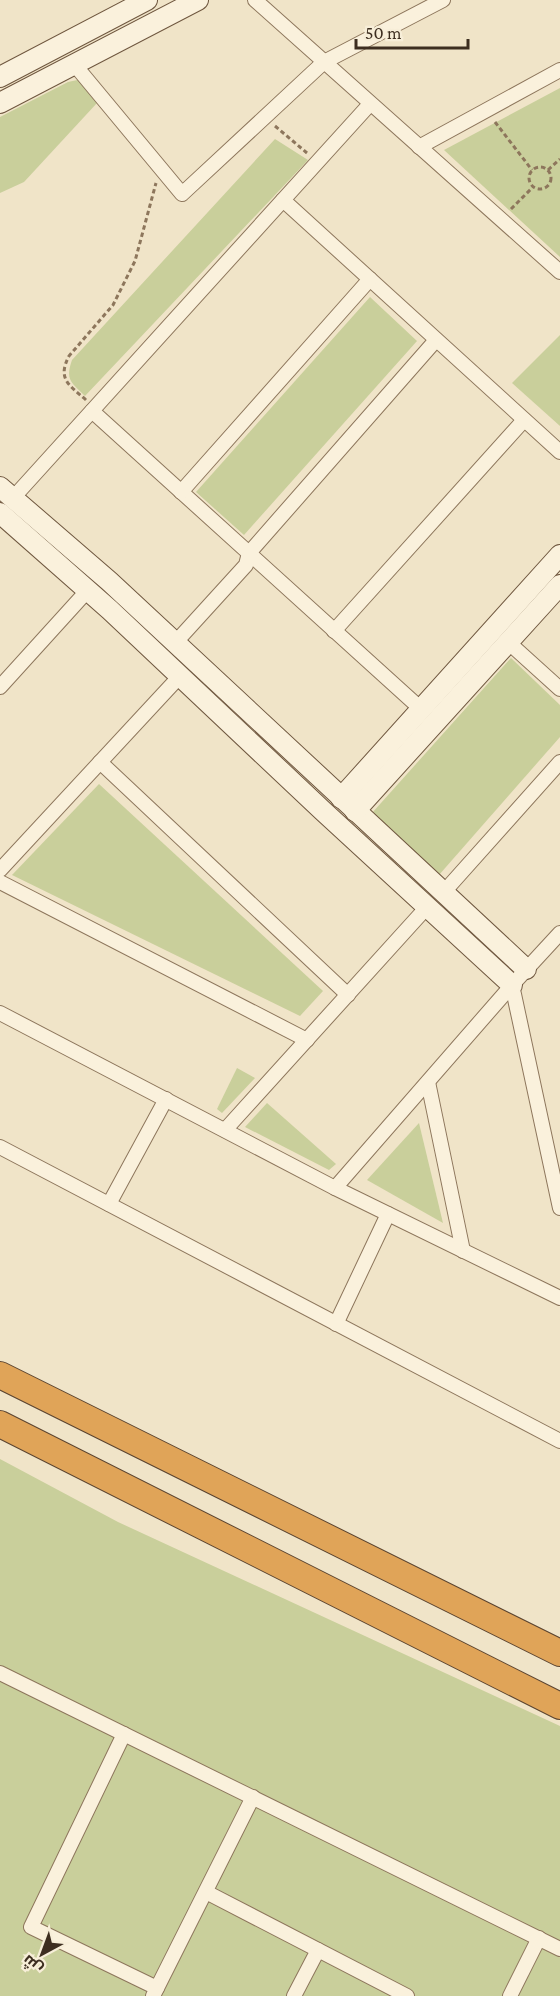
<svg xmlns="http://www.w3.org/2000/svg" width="560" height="1996" viewBox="0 0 560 1996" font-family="'Crimson Pro',Cairo,serif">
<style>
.green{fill:#c9cf9b}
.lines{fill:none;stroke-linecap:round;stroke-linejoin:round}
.street-casing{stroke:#8d765c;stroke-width:16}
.secondary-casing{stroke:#6f573f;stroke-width:22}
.highway-casing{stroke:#5b4430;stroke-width:28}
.path{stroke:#8d765c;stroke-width:3;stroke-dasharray:4.5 3;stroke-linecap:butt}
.street{stroke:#faf1dc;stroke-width:14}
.secondary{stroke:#faf1dc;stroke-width:20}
.highway{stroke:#e0a458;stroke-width:26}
</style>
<rect width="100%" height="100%" fill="#f0e4c8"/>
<g class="green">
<path d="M82,79L97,103L24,182L0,193V117L68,82Z"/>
<path d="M560,88V257L444,150Z"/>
<path d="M275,139L308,160L85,396C71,382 65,380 72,360Z"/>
<path d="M370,297L417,341L244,535L196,492Z"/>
<path d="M560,335V426L512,383Z"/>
<path d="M511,658L560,705V737L439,875L372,813Z"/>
<path d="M99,784L323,991L300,1016L12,875Z"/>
<path d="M237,1068L255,1078L222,1113L217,1109Z"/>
<path d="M267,1103L336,1164L329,1170L245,1127Z"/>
<path d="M419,1123L443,1223L367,1180Z"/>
<path d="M0,1459L118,1522L560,1726V1996H0Z"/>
</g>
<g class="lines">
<defs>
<g id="street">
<path d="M255,0L560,272"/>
<path d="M74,64L182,194L324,62L443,0"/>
<path d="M419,147L560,70"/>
<path d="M283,200L560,452"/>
<path d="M92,411L421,709"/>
<path d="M181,492L370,279"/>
<path d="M13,498L370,104"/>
<path d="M334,631L524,420"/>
<path d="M508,642L560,689"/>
<path d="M175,643L246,565L249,553L436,340"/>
<path d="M0,687L88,590"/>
<path d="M100,762L348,995"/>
<path d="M0,870L180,676"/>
<path d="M0,882L307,1040"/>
<path d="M443,893L560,762"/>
<path d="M512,985L560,1208"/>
<path d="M0,1013L335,1188L560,1298"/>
<path d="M428,1082L463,1251"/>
<path d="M225,1130L427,907"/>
<path d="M0,1147L560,1441"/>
<path d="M335,1188L512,985L560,933"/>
<path d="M109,1204L166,1099"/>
<path d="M336,1324L388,1214"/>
<path d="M0,1673L560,1949"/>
<path d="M124,1734L31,1927L157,1988"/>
<path d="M206,1892L407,1996"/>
<path d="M153,1996L253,1797"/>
<path d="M294,1996L318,1950"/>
<path d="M510,1996L539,1938"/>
</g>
<g id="secondary">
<path d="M0,77L147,0"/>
<path d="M0,103L198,0"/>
<path d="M0,487L109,581L526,969"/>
<path d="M0,513L110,610L323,811L512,985"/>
<path d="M341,798L560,555"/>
<path d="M355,811L560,585"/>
</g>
<g id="highway">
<path d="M0,1375L560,1653"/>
<path d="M0,1424L560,1706"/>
</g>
</defs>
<use href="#street" class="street-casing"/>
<use href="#secondary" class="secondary-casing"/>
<use href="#highway" class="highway-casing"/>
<g class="path">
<path d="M495,122L532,170"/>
<path d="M275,126L307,153"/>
<circle cx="540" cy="178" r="11"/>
<path d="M548,170L560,159"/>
<path d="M511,209L533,187"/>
<path d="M86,400C69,385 57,379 69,356L113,305L135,261L156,183"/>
</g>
<use href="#street" class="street"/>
<use href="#secondary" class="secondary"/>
<use href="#highway" class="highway"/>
</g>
<g transform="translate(42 1954) rotate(221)" stroke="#f7eed8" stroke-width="4.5" paint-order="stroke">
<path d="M0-4.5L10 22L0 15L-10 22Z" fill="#3d2e20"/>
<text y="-9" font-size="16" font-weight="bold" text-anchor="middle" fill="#3d2e20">ش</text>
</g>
<path d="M356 39v9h112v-9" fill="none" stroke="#3d2e20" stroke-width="3"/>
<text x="365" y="39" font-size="18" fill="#3d2e20" stroke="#f7eed8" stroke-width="4.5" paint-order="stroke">50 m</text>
</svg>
